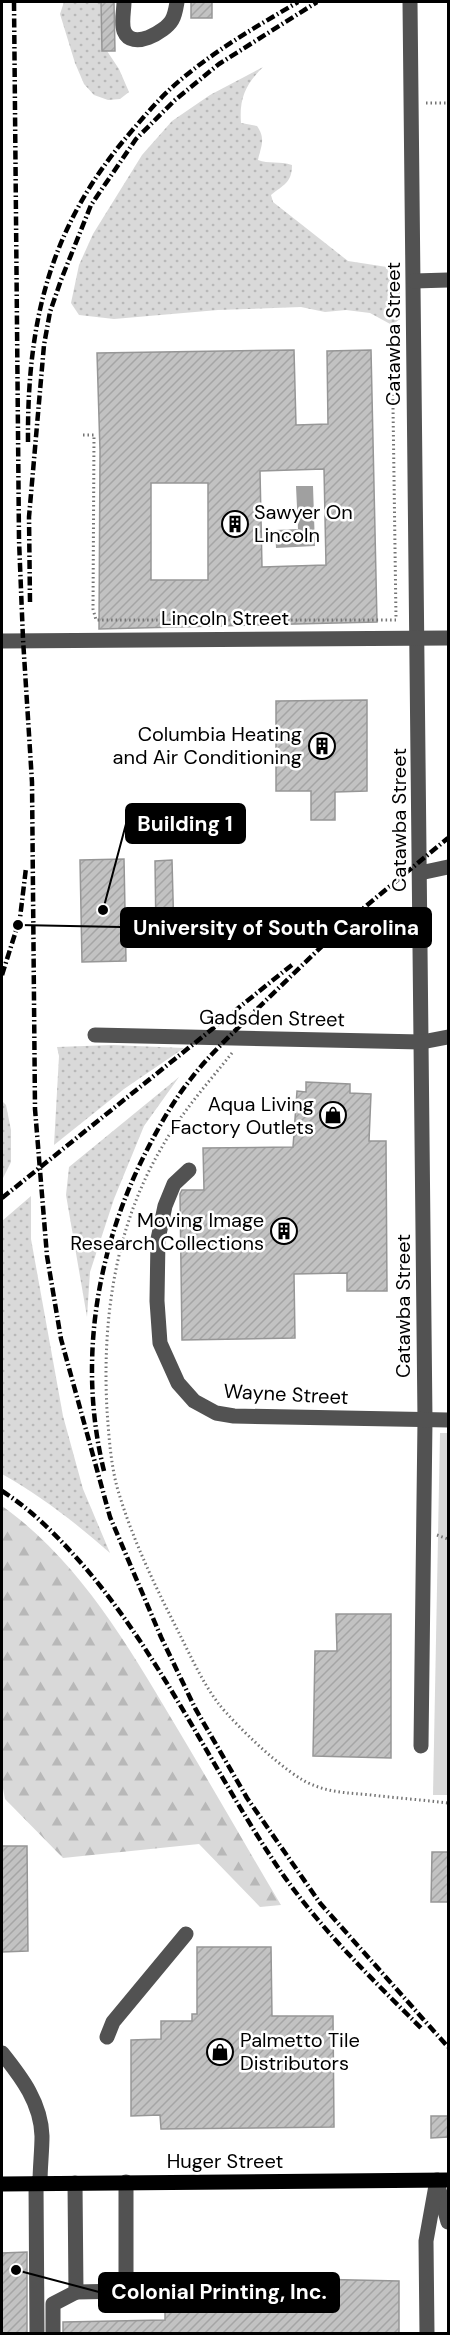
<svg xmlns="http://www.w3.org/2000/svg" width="450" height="2335" viewBox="0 0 450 2335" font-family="'DM Sans',sans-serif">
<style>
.grass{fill:url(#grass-dots)}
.forest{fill:url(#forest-firs)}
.park{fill:#d9d9d9}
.water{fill:#a0a0a0}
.building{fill:url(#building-hatch);stroke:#969696;stroke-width:1.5;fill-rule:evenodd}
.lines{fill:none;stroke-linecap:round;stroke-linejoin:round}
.path{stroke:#747474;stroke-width:3;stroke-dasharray:1.5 3;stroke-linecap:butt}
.minor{stroke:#525252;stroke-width:15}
.major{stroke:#000;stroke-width:15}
.rail{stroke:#000;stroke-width:4.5;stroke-dasharray:9 3 1.5 3;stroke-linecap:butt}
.labels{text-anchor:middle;stroke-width:5;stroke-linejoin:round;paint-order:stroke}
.street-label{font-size:20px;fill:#000;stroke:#fff}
.poi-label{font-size:20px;fill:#000;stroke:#fff;text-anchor:end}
.leader{fill:none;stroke:#000;stroke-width:2}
.callout-dot{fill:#000;stroke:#fff;stroke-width:2}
.callout{fill:#000;stroke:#000;stroke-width:2}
.callout-label{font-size:21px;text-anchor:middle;font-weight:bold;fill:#fff}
</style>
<defs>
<pattern id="grass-dots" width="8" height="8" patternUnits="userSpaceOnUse" patternTransform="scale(1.5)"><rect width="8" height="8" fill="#d9d9d9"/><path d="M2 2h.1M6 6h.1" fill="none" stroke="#b8b8b8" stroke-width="1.8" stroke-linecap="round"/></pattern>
<pattern id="forest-firs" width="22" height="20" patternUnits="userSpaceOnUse" patternTransform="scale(1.5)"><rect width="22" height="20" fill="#d9d9d9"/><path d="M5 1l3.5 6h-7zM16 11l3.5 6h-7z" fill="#b8b8b8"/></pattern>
<pattern id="building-hatch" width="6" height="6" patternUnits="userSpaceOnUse" patternTransform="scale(1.5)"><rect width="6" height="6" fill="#c2c2c2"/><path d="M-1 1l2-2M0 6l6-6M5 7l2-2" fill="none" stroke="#a5a5a5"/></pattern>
</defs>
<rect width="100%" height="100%" fill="#fff"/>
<g class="grass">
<path d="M64,2H101L102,51H107L119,69L129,92L120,99L108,100L94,95L84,84L75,63L60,14Z"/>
<path d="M263,67C246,84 239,98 241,123L257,126C266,139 261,146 258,160C268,164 280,161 292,165C292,183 283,185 271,195L273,202L348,261L400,269V319L392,325L370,313L346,310L325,312L301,307L218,310L114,319L79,315L71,303L79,265L93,234L142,155L172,121L210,95Z"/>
<path d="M112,1045L184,1048L124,1089L54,1145L59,1056L57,1047Z"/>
<path d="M179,1077L144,1126L114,1199L90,1272L87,1317L66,1195L69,1167Z"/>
<path d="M2,1101L6,1105L11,1130V1162L2,1180Z"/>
<path d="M31,1196V1239L63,1416L83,1489L110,1553C76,1523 41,1496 2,1474V1221Z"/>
</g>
<path class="forest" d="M2,1506C80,1561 132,1652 180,1733C214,1790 247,1848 281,1905L260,1907L199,1844L63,1858L5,1799L2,1783Z"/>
<path class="park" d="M440,1433H448V1795H433Z"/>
<path class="water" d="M296,486H313L315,546L276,548L275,530L298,529Z"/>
<g class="building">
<path d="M101,2H114L115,51H102Z"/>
<rect x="191" y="2" width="21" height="16"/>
<path d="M294,350L296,425L328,424L327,351L371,350L377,622L99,629L100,451L97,353ZM324,469L326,565L262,567L260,471ZM151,483H208V580H151Z"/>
<path d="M367,700V791L335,792V820H311V791H276V701Z"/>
<path d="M124,859L126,961L82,962L80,860Z"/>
<path d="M172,860L174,935H156L155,861Z"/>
<path d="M306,1082L350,1084V1093L371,1094L369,1141H386L387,1291H347V1273L294,1274L295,1338L182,1340L180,1194L182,1190H204L203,1148L293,1147L297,1091L306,1092Z"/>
<path d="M336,1614H391V1758L313,1756L315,1651H337Z"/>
<path d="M2,1846H27L28,1951L2,1952Z"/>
<path d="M432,1852H448V1902H431Z"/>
<path d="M197,1947H271L272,2016H333L334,2127L161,2129L160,2115L131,2116V2040L161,2039V2021H192V2014H197Z"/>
<path d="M431,2116H448V2137L431,2138Z"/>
<path d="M27,2252V2334H2V2253Z"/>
<path d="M310,2279L399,2281V2334H63V2322L165,2320V2295L261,2294V2283H310Z"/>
</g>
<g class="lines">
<g class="path">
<path d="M426,103H448"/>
<path d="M392,336L396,619"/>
<path d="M83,435H94L93,609L96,620H396"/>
<path d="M232,1053C208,1083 181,1113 162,1147C115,1226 102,1320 107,1410C109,1438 111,1470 120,1497C135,1545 157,1590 180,1635C191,1657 203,1683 218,1703C236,1726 288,1776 313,1785C332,1793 351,1793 371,1795C397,1798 423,1800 448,1803"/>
<path d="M437,1535L448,1539"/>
</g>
<g class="minor">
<path d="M124,2C124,10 121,23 124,31C132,51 165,32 172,20C175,15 176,8 177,2"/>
<path d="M410,2L425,1420L421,1746"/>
<path d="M414,281L448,280"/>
<path d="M2,641L448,638"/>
<path d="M420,873L448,867"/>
<path d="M95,1035L422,1042L448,1037"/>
<path d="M189,1170L174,1184L165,1206L158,1239L157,1301L160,1343L178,1383L194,1401L216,1413L234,1416L448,1420"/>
<path d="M107,2037L113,2022L186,1934"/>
<path d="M2,2053C22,2078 41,2103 42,2136C42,2151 40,2167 40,2183"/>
<path d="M36,2183L37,2334"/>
<path d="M438,2186L448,2222"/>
<path d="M76,2292L126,2291V2182"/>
<path d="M53,2334V2304L76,2292L75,2183"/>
<path d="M427,2334L426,2241L437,2180"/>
</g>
<path class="major" d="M2,2184L448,2180"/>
<g class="rail">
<path d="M14,2L19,540L23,639L32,782L35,1109L47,1256L61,1339L110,1517L161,1637L195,1708L247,1798L320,1903L448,2047"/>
<path d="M28,442C27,321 50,226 130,133C147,113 164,93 184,77C219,48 259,25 298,2"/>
<path d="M30,602L29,517L44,345L50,312L61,280L91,205L136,139L175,100L219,64L317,2"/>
<path d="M354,916L448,838"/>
<path d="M2,975L20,918L26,868"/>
<path d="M2,1198L293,964"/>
<path d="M104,1471C77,1361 97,1245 149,1146C161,1123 174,1100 190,1080C209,1055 233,1033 255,1011C290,977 325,943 360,910"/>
<path d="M2,1491C35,1512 62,1541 88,1571C161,1658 209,1762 271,1857C313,1922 369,1976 423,2030"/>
</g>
</g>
<defs>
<symbol id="building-ring" viewBox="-11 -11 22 22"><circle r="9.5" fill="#fff" stroke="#000" stroke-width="1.5"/><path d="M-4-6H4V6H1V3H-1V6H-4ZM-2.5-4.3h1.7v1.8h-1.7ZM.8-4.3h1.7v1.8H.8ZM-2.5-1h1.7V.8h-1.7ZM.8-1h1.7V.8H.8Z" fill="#000"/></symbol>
<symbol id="shop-ring" viewBox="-11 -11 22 22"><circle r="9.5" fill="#fff" stroke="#000" stroke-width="1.5"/><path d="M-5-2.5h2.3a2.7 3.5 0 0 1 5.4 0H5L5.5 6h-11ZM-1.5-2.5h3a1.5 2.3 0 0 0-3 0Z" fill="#000"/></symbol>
</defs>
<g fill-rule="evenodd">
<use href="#building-ring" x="220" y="509" width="30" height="30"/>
<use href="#building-ring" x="307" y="731" width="30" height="30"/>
<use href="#shop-ring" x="318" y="1100" width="30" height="30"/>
<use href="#building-ring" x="269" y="1216" width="30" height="30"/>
<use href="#shop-ring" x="205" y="2037" width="30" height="30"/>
</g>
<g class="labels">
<g class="street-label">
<text transform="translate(393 334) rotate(-90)" y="7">Catawba Street</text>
<text x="225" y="625">Lincoln Street</text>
<text transform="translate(399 820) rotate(-90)" y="7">Catawba Street</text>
<text transform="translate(272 1018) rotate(1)" y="7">Gadsden Street</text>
<text transform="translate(403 1306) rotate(-90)" y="7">Catawba Street</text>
<text transform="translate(286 1394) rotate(3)" y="7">Wayne Street</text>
<text x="225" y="2168">Huger Street</text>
</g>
<g class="poi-label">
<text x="254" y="519" text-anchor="start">Sawyer On<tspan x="254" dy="23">Lincoln</tspan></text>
<text x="302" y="741">Columbia Heating<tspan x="302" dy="23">and Air Conditioning</tspan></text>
<text x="314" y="1111">Aqua Living<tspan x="314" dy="23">Factory Outlets</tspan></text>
<text x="264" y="1227">Moving Image<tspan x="264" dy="23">Research Collections</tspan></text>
<text x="240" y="2047" text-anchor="start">Palmetto Tile<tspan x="240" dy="23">Distributors</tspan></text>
</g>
</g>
<path class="leader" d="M103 910L126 824M18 925L121 927M16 2270L99 2292"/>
<g class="callout-dot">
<circle cx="103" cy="910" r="6"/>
<circle cx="18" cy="925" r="6"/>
<circle cx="16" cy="2270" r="6"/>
</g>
<g class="callout">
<rect x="126" y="804" width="119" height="39" rx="6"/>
<rect x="121" y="908" width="310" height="39" rx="6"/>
<rect x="99" y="2273" width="240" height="39" rx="6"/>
</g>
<g class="callout-label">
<text x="185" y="831">Building 1</text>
<text x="276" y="935">University of South Carolina</text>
<text x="219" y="2299">Colonial Printing, Inc.</text>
</g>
<rect width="450" height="2335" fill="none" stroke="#000000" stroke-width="6"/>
</svg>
